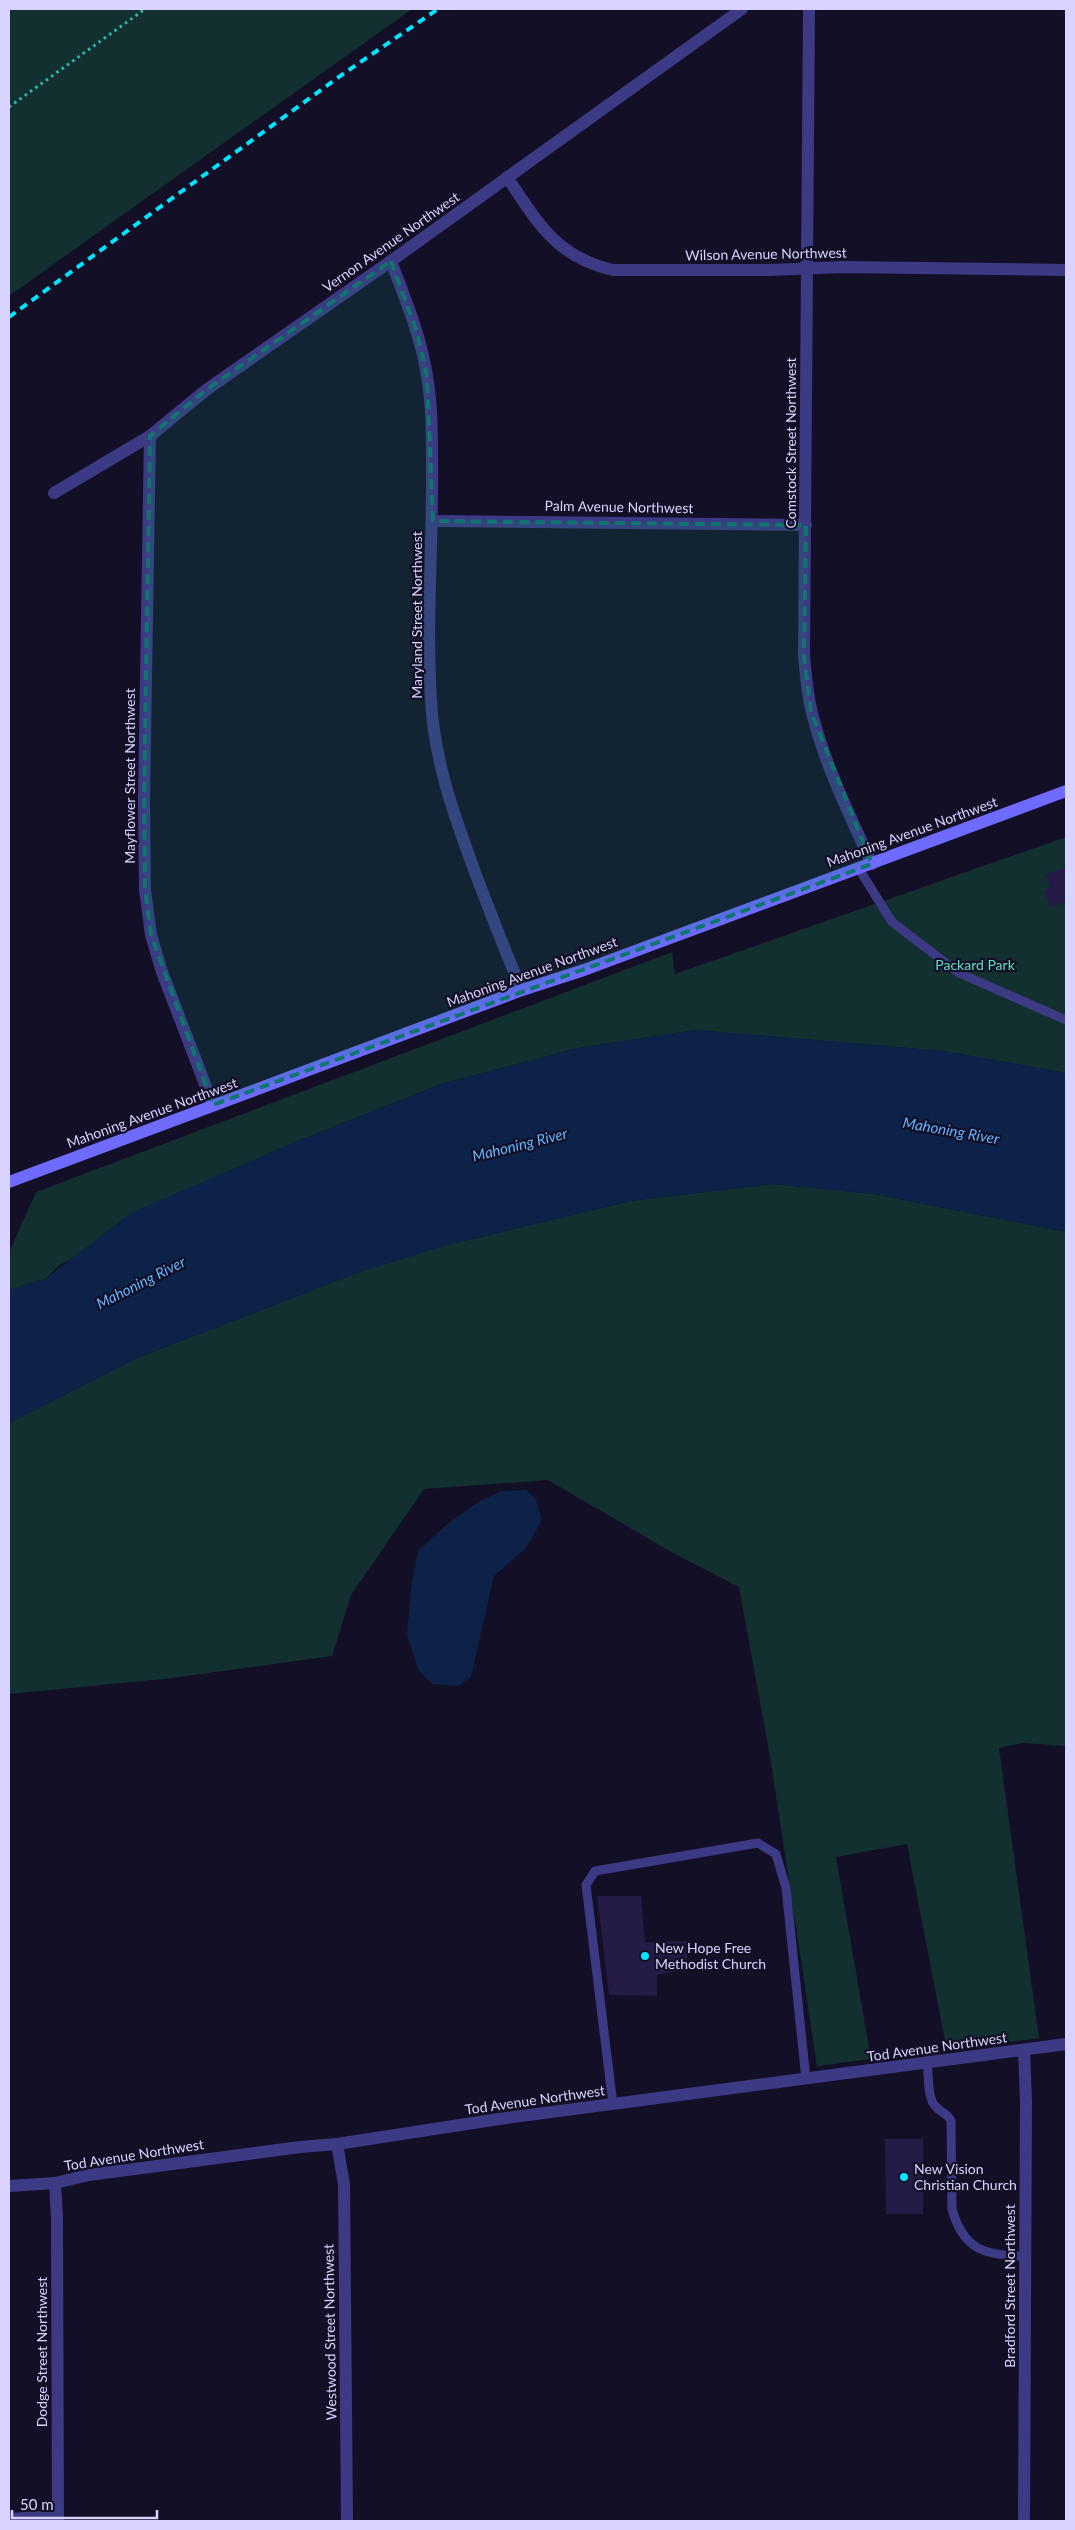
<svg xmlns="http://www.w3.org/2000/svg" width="1075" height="2530" viewBox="0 0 1075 2530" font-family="Lato,sans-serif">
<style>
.green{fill:#12302f}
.water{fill:#0c2248}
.building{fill:#241b47}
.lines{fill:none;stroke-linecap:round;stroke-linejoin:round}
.path{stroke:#2fb8b0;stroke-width:3;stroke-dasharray:2.5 4;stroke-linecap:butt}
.lane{stroke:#3d3a85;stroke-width:9}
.street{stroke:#3d3a85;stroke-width:12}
.secondary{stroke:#6f6bff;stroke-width:12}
.rail{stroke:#00e5ff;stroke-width:4;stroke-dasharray:8 6;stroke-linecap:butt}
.marked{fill:#0f766e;fill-opacity:0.2;stroke:#0f766e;stroke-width:4;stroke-dasharray:10 6;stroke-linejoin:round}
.poi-dot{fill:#00e5ff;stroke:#130f26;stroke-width:2}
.labels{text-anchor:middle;stroke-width:4.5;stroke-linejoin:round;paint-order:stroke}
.street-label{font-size:14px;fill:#d9d4ff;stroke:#130f26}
.park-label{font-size:14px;fill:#5fe0c0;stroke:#130f26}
.poi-label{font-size:14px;fill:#d9d4ff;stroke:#130f26;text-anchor:start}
.water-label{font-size:15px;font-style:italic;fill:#62b6ff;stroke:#130f26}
</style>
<rect width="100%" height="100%" fill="#130f26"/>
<g class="green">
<path d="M9,9H412L9,296Z"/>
<path d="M1066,837V1073L943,1051L696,1030L578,1048L441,1084L290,1144L60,1265L45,1279L9,1290V1252L36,1192L672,952L675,974Z"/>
<path d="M773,1184L874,1194L1066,1232V1746L1023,1743L999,1748L1039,2038L947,2051L907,1844L836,1857L871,2059L817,2066L771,1762L739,1587L673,1553L548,1480L424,1489L351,1595L332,1656L164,1679L9,1694V1423L137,1358L359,1272L443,1246L630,1201Z"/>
</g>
<g class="water">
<path d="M696,1030L943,1051L1066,1073V1232L874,1194L773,1184L630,1201L443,1246L359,1272L137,1358L9,1423V1290L45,1279L131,1213L290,1144L441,1084L578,1048Z"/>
<path d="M526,1490L536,1499L542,1520L526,1548L494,1576L471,1677L458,1686L432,1684L419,1671L407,1635L411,1588L418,1551L446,1525L478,1502L501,1491Z"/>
</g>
<g class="building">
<path d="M1066,867V901L1051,908L1044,892L1050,887L1045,875Z"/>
<path d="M597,1896H641L645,1942L687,1941V1969L657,1975V1996L609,1995Z"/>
<path d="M885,2139H923V2214H886Z"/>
</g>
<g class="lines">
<path class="path" d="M9,107L145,9"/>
<g class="lane">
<path d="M859,869L892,922L959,973L1066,1020"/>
<path d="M927,2063C929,2075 927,2099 936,2107C942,2113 948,2114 951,2121L952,2209C963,2250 986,2256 1025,2256"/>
<path d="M613,2105L586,1885L595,1871L758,1843L776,1854L786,1888L806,2079"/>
</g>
<g class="street">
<path d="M809,9L804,656C806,675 807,694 812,713C825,765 850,816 872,864"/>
<path d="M507,177C538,223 556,257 613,270H770L842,267L1066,270"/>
<path d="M391,261C405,299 421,336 427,376C432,405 432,434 432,463C433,542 426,621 431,700C434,761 455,818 476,875C491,914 505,952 522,990"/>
<path d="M150,436L144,800L145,890L151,935L162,972L213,1105"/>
<path d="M54,493L150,436L206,390L391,261L742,9"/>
<path d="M433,521L806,525"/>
<path d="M1024,2050L1026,2101L1024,2521"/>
<path d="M337,2144L344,2184L347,2521"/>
<path d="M55,2183L57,2218L58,2521"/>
<path d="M9,2186L55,2183L89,2175L300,2147L337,2144L499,2119L1066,2044"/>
<path d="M9,2519L58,2516"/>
</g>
<path class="secondary" d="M9,1182L522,990L584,970L1066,791"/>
<path class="rail" d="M9,317L343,74L438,9"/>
</g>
<path class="marked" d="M391,261L417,332L427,376L433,521L806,525L804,656L811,712L872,864L213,1105L151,935L145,890L144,800L150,436L206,390Z"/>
<g class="poi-dot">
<circle cx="645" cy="1956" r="5"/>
<circle cx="904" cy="2177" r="5"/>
</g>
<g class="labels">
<g class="street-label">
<text transform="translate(391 242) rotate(-35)" y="5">Vernon Avenue Northwest</text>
<text transform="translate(766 254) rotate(-1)" y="5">Wilson Avenue Northwest</text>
<text transform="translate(791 443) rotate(-90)" y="5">Comstock Street Northwest</text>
<text transform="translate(619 507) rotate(1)" y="5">Palm Avenue Northwest</text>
<text transform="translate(417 615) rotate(-90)" y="5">Maryland Street Northwest</text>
<text transform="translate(130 776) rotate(-90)" y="5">Mayflower Street Northwest</text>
<text transform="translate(912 832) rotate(-20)" y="5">Mahoning Avenue Northwest</text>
<text transform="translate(532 972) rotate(-20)" y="5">Mahoning Avenue Northwest</text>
<text transform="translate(152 1113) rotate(-20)" y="5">Mahoning Avenue Northwest</text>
<text transform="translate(937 2047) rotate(-8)" y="5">Tod Avenue Northwest</text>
<text transform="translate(535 2100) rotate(-8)" y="5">Tod Avenue Northwest</text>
<text transform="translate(134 2155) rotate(-9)" y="5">Tod Avenue Northwest</text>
<text transform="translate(1010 2286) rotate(-90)" y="5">Bradford Street Northwest</text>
<text transform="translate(330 2332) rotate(-91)" y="5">Westwood Street Northwest</text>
<text transform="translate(42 2352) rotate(-90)" y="5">Dodge Street Northwest</text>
</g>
<g class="park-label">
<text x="975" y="970">Packard Park</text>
</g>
<g class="poi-label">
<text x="655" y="1953">New Hope Free<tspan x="655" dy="16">Methodist Church</tspan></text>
<text x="914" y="2174">New Vision<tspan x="914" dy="16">Christian Church</tspan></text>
</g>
<g class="water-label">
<text transform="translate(951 1131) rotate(10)" y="5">Mahoning River</text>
<text transform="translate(520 1145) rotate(-14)" y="5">Mahoning River</text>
<text transform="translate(141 1283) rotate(-27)" y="5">Mahoning River</text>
</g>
</g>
<rect width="1075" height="2530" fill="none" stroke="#d9d4ff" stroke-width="20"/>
<path d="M12 2510v8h145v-8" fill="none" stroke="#d9d4ff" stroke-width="2.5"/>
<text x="20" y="2510" font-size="15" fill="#d9d4ff" stroke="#130f26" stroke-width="4" paint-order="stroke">50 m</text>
</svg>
